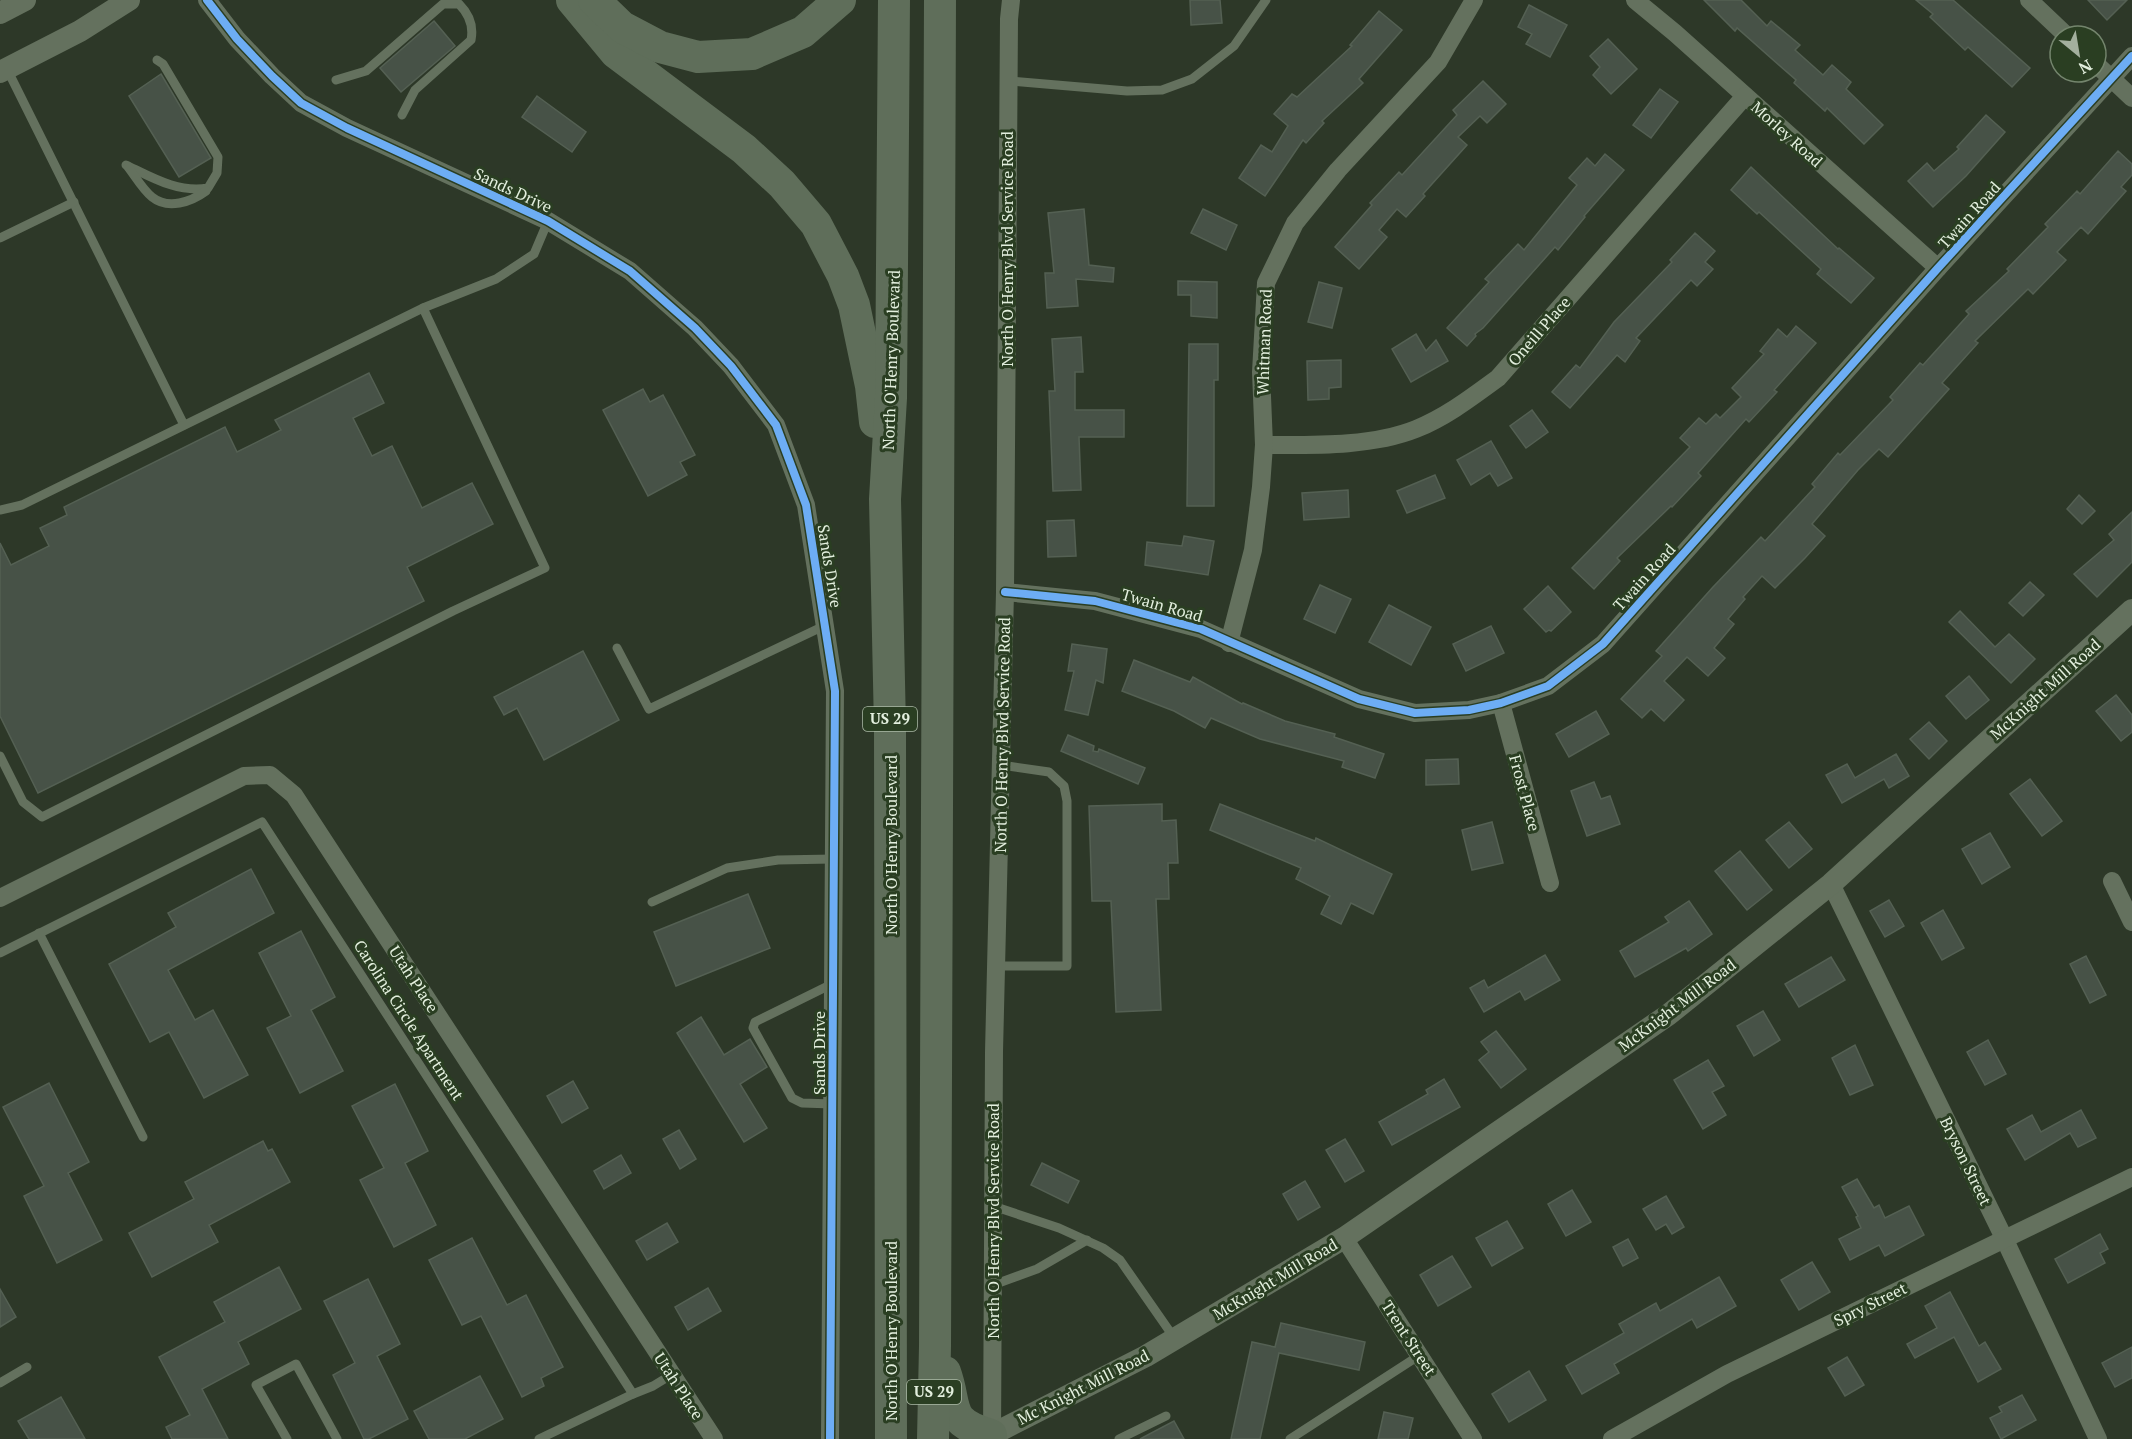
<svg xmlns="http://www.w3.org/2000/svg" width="2132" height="1439" viewBox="0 0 2132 1439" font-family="'PT Serif',serif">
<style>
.building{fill:#475247;stroke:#546053;stroke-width:1.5}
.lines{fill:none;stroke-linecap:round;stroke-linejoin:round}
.service{stroke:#64715e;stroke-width:9}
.minor{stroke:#64715e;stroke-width:18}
.tertiary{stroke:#64715e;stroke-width:22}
.motorway{stroke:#5f6e5a;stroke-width:32}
.cycleway-casing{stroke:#2a3e22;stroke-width:11}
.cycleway{stroke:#6dadf4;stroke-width:8}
.labels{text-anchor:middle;stroke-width:6;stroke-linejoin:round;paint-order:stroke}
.shield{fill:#2a3e22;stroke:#acbaa6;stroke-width:1.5}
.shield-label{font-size:15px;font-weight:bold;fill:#e3efde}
.street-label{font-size:16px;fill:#e3efde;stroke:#2a3e22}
</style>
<rect width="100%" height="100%" fill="#2d3828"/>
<g class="building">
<path d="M1190,0H1220L1222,23L1191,25Z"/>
<path d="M1704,0H1741L1767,26L1771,21L1800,45L1795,50L1823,75L1832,65L1851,82L1846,89L1883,125L1864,144L1827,108L1825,111L1794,83L1796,80L1737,28L1735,31Z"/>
<path d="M1916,0H1953L2030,68L2012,87L1968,47L1965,50L1930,17L1933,14Z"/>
<path d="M2088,0H2127L2107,20Z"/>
<path d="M1529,5L1567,25L1550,57L1526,44L1532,34L1518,27Z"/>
<path d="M1379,11L1402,30L1359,79L1363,83L1322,121L1324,123L1306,143L1303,140L1265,196L1239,178L1261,145L1272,152L1288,126L1274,114L1292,94L1297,97L1352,46L1350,45Z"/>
<path d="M434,21L455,46L401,92L380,68Z"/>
<path d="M1608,39L1637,69L1611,94L1593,75L1600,67L1590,56Z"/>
<path d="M161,74L211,158L179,177L129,96Z"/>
<path d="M1483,81L1506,104L1487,123L1480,116L1458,137L1467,145L1423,194L1425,196L1406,217L1397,209L1379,230L1387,237L1359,269L1335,247L1372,205L1370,203L1399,172L1402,175L1457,115L1453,110Z"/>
<path d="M1660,89L1678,102L1651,138L1633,125Z"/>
<path d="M537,96L586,132L572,152L522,117Z"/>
<path d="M1986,115L2005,132L1966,176L1933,207L1908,181L1927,163L1934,171L1959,149L1957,147Z"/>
<path d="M2118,151L2132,164V175L2121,187L2126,191L2088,234L2081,227L2057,252L2066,260L2033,294L2028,289L1975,341L1978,343L1942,383L1949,389L1888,457L1879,449L1858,470L1812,524L1825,536L1805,558L1775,588L1762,576L1743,597L1745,599L1728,619L1734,624L1714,648L1725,658L1708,676L1687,657L1664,681L1684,700L1664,721L1651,709L1642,718L1621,699L1662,656L1656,651L1713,587L1761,537L1765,541L1815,487L1812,484L1838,453L1840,455L1893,400L1890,397L1920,363L1923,365L1969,314L1966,311L2009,271L2007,269L2048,227L2045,224L2077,191L2080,194Z"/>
<path d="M1605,154L1624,170L1584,216L1585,217L1558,250L1555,247L1483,328L1475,334L1476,336L1467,346L1447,328L1489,282L1485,279L1518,244L1524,250L1577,185L1569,178L1587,158L1595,166Z"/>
<path d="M1751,167L1838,249L1839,248L1874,278L1851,303L1817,274L1821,269L1759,212L1757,214L1731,190Z"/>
<path d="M1084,209L1089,265L1114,268L1113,282L1076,279L1078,306L1047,308L1045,273H1054L1048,213Z"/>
<path d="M1203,209L1237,225L1226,250L1191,233Z"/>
<path d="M1695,233L1715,251L1705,262L1713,269L1697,286L1691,280L1636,338L1640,341L1625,362L1617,355L1570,408L1552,392L1576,365L1580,368L1614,322L1672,262L1670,260Z"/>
<path d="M1178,281L1217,282V318L1191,316V295H1178Z"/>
<path d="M1319,282L1342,288L1332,328L1308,322Z"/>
<path d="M1796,326L1816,343L1774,390L1777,392L1749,422L1746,419L1698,473L1701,476L1672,507L1671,506L1617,558L1620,561L1594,589L1572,568L1690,447L1680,438L1699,418L1706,424L1716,414L1720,418L1741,397L1732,388L1764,354L1760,351L1778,329L1787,337Z"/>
<path d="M1416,334L1426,351L1436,340L1448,361L1411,382L1392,349Z"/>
<path d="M1081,337L1083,372H1075V410H1124V437H1079L1081,490L1053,491L1049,391H1055L1052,339Z"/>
<path d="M1189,344H1218V380H1214V506H1187Z"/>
<path d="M1341,360V387L1329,388V399L1308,400L1307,361Z"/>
<path d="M369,373L384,403L353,418L372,456L392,446L422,508L472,483L493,524L407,567L424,601L38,793L0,716V543L11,565L49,546L40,528L67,515L64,507L225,427L237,452L281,430L275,420Z"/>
<path d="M643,389L650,402L663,395L695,455L680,462L687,475L648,496L603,410Z"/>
<path d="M1532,410L1548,432L1526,448L1510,426Z"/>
<path d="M1491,441L1512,478L1498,486L1490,473L1471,485L1457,460Z"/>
<path d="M1435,475L1445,498L1407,513L1397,491Z"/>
<path d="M1348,490L1349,517L1304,520L1302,493Z"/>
<path d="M2079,495L2095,511L2082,524L2067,509Z"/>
<path d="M2132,512V562L2097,597L2074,574L2114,540L2109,534Z"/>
<path d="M1074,520L1076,556L1048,557L1047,521Z"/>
<path d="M1184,536L1214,541L1208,575L1145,565L1147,542L1182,546Z"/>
<path d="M2030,582L2044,595L2023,616L2009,603Z"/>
<path d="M1320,585L1351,599L1335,633L1304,619Z"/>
<path d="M1548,586L1571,612L1551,631L1549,630L1546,632L1524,609Z"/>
<path d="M1389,605L1431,627L1411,665L1369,642Z"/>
<path d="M1960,611L1995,647L2009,634L2035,659L2011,683L1949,622Z"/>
<path d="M1491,626L1504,653L1466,671L1453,644Z"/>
<path d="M1072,644L1107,649L1103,683L1096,680L1088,715L1065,710L1074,671H1068Z"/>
<path d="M583,651L619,720L544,760L517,708L504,715L494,697Z"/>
<path d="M1134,660L1190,682L1193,677L1242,704L1243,703L1285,721L1335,734L1334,737L1384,754L1375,778L1342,767L1344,761L1260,739L1211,718L1205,728L1174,711L1122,691Z"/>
<path d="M1969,676L1989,700L1966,719L1946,696Z"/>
<path d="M2116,695L2132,715V732L2121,741L2096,711Z"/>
<path d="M1596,711L1609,734L1569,757L1556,734Z"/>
<path d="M1929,722L1947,741L1929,759L1910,739Z"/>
<path d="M1068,735L1094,746L1093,751L1098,752L1099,749L1145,768L1138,784L1061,751Z"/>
<path d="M1896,754L1909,776L1889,788L1884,779L1842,803L1826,775L1847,764L1855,778Z"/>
<path d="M1458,759L1459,784L1426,785V760Z"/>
<path d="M2030,779L2062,821L2042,836L2010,794Z"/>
<path d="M1594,782L1601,799L1610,796L1620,824L1587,836L1571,791Z"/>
<path d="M1162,804V821L1176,820L1178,863H1168L1169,899H1156L1161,1010L1116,1012L1111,901H1092L1089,806Z"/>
<path d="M1220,804L1315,841L1316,838L1392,874L1373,914L1351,903L1341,924L1321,914L1330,896L1296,879L1301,868L1210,830Z"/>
<path d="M1492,822L1503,863L1472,870L1462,830Z"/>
<path d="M1789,822L1812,849L1789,868L1766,840Z"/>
<path d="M1990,833L2010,867L1982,884L1962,849Z"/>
<path d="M1740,851L1772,890L1747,910L1715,871Z"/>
<path d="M251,869L274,913L168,970L195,1020L213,1010L248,1075L204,1098L169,1032L150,1042L109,964L176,927L168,913Z"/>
<path d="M748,894L770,948L676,986L654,932Z"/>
<path d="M1889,900L1904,926L1885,937L1870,911Z"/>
<path d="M1689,901L1712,934L1688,951L1686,948L1635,977L1620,951L1669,922L1665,917Z"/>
<path d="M1943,910L1964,948L1942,960L1921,923Z"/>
<path d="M301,931L335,997L311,1010L343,1071L300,1093L267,1028L291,1016L259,953Z"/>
<path d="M1545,955L1560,980L1525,1000L1520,991L1484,1012L1470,988L1484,980L1488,988Z"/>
<path d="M2086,956L2106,995L2090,1003L2070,964Z"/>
<path d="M1831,957L1845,980L1799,1007L1785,984Z"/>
<path d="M1763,1011L1780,1040L1754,1056L1737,1026Z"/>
<path d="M701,1017L724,1055L750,1039L767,1067L740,1084L767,1128L744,1142L677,1033Z"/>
<path d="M1496,1031L1526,1069L1501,1088L1479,1060L1489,1052L1481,1042Z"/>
<path d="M1988,1040L2006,1074L1985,1085L1967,1052Z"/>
<path d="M1855,1045L1873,1085L1850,1095L1832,1058Z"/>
<path d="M1708,1060L1724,1086L1712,1092L1726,1115L1703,1129L1674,1080Z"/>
<path d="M1444,1079L1460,1107L1392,1145L1379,1122L1428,1094L1426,1090Z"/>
<path d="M573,1081L588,1108L562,1123L547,1096Z"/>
<path d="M49,1083L89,1162L68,1173L102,1240L57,1263L24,1196L44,1186L3,1107Z"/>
<path d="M395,1084L428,1151L405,1163L436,1225L394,1247L360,1180L384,1168L352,1106Z"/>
<path d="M2081,1110L2096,1138L2078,1147L2070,1133L2025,1160L2007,1129L2032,1115L2041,1132Z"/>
<path d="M679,1130L696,1159L680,1169L663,1139Z"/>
<path d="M1345,1139L1364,1171L1345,1182L1326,1150Z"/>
<path d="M263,1141L268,1151L272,1149L290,1182L209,1225L218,1242L152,1277L129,1233L194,1199L185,1182Z"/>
<path d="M621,1155L631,1173L604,1189L594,1171Z"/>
<path d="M1042,1163L1079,1181L1068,1203L1031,1185Z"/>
<path d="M1857,1179L1874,1208L1879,1205L1885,1218L1909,1206L1924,1235L1885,1256L1879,1245L1850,1260L1839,1239L1861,1228L1856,1217L1858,1216L1842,1187Z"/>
<path d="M1305,1181L1320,1207L1298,1220L1283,1194Z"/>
<path d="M1572,1190L1591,1222L1566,1236L1548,1204Z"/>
<path d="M1666,1196L1684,1227L1672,1234L1666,1224L1656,1230L1643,1209Z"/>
<path d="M1507,1221L1523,1248L1492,1266L1476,1238Z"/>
<path d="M667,1223L678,1242L647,1260L636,1241Z"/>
<path d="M2100,1234L2108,1249L2100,1253L2105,1263L2068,1283L2055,1259Z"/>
<path d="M472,1238L507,1305L526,1295L563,1367L541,1378L544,1386L522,1397L481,1316L462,1325L429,1260Z"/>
<path d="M1628,1239L1638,1258L1623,1266L1613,1247Z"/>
<path d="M1452,1256L1471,1287L1438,1306L1420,1275Z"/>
<path d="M1812,1262L1830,1292L1799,1310L1781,1280Z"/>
<path d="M279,1267L301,1309L238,1342L249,1364L202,1389L228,1439H172L166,1427L190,1415L159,1357L225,1322L214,1302Z"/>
<path d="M1719,1277L1736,1306L1697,1328L1692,1319L1614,1364L1619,1373L1582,1394L1566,1366L1624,1333L1619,1324L1656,1303L1660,1311Z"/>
<path d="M368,1279L400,1344L377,1356L408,1419L369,1439H364L333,1375L355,1363L324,1301Z"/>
<path d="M708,1288L721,1311L688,1330L675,1307Z"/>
<path d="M0,1289L16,1317L0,1327Z"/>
<path d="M1950,1292L1979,1346L1985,1342L2001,1369L1978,1382L1954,1337L1915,1358L1907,1344L1937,1328L1925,1306Z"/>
<path d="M1281,1323L1365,1342L1359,1370L1279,1353L1260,1439H1231L1252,1342L1275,1347Z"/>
<path d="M2132,1347V1378L2115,1387L2102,1363Z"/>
<path d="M1847,1357L1864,1385L1845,1396L1828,1368Z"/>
<path d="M1529,1371L1546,1400L1509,1422L1492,1394Z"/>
<path d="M480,1376L503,1419L465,1439H429L414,1411Z"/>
<path d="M2022,1395L2036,1420L2001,1439L1990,1418L2002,1412L1999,1407Z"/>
<path d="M61,1397L85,1439H29L18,1421Z"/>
<path d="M1384,1412L1413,1418L1408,1439H1378Z"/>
<path d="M1174,1421L1184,1439H1140Z"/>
</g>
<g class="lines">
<g class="service">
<path d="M7,69L184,425"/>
<path d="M336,80L366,71L443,4H459C469,14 474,25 471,40L415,90L402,115"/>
<path d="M1009,81L1127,91L1162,90L1192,79L1234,46L1266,0"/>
<path d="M126,165C153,178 178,193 208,188L217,173L218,157L163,64L157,60"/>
<path d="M128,167C135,176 143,190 152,197C168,210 191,202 206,191"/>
<path d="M0,238L74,202"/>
<path d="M0,510L22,505L423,308L496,279L534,254L548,221"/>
<path d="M617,648L649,709L826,625"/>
<path d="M0,756L23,802L42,817L453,611L545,568L423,308"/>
<path d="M652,902L727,868L778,860L833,859"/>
<path d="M39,933L143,1137"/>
<path d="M0,953L262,822L633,1394L539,1439"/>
<path d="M996,966H1067V801L1064,786L1049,772L1001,765"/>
<path d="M832,984L755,1022L753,1028L792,1098L802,1103L833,1104"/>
<path d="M993,1206L1059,1228L1103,1248L1120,1260L1175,1339"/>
<path d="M993,1285L1037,1269L1087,1240"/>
<path d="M0,1383L27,1367"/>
<path d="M633,1394L653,1386L671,1375"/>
<path d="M287,1439L256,1385L296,1364L337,1439"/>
<path d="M1119,1439L1166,1416"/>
<path d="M1290,1439L1420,1355"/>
</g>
<g class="minor">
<path d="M207,0L237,39L272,76L301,103L347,128L548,221L630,271L695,328L731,366L776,425L806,505L835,691L830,1439"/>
<path d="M1635,0L1675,33L1938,268"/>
<path d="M2029,0L2067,36"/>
<path d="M2096,64L2132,98"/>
<path d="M1264,445C1312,445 1371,447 1416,429C1446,417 1472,397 1498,378L1745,96"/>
<path d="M1005,592L1095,601L1201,629L1359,699L1415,713L1469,710L1501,703L1548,686L1603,644L1938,268L2132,56"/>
<path d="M1229,643L1253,550L1261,487L1264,445L1261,372L1266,283L1295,223L1338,170L1438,62L1474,0"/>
<path d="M1501,703L1550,883"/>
<path d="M2112,881L2132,922"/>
<path d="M1831,884L2004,1238L2098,1439"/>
<path d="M0,898L244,776L270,775L294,795L714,1439"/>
<path d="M1344,1238L1473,1439"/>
<path d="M992,1439L994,1052L1005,592L1009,19L1011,0"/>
<path d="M1612,1439L1727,1374L2132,1177"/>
</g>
<g class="tertiary">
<path d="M0,13L25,0"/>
<path d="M0,72L80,31L129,0"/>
<path d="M991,1435L1146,1356L1344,1238L1668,1015L1831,884L2132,610"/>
</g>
<g class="motorway">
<path d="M572,0L616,53L744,149L782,184L816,224L843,276L854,305L871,386L875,422"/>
<path d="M594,0L622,27L660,47L698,57L752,54L803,32L840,0"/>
<path d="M945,1372C958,1408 944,1421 991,1435"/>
<path d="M891,1439L890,727L885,499L891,398L894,0"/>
<path d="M933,1439L935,1346L940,0"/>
</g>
<defs>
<g id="cycleway">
<path d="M207,0L237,39L272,76L301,103L347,128L548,221L630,271L695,328L731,366L776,425L806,505L835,691L830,1439"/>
<path d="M1005,592L1095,601L1201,629L1359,699L1415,713L1469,710L1501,703L1548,686L1603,644L1938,268L2132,56"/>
</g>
</defs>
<use href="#cycleway" class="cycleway-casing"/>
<use href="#cycleway" class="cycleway"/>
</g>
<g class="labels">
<g class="shield">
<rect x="863" y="707" width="54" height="24" rx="4.5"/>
<rect x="907" y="1380" width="54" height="24" rx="4.5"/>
</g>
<g class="shield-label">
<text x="890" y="724">US 29</text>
<text x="934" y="1397">US 29</text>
</g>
<g class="street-label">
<text transform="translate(1787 134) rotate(42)" y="6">Morley Road</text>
<text transform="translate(513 190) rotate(25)" y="6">Sands Drive</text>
<text transform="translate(1969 215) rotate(-48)" y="6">Twain Road</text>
<text transform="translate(1007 249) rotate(-90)" y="6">North O Henry Blvd Service Road</text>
<text transform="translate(1539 331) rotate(-49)" y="6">Oneill Place</text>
<text transform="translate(1264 342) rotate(-88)" y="6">Whitman Road</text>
<text transform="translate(891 360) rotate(-88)" y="6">North O'Henry Boulevard</text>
<text transform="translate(830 566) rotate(81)" y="6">Sands Drive</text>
<text transform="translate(1644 577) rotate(-48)" y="6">Twain Road</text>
<text transform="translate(1162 605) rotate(16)" y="6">Twain Road</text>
<text transform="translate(2045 689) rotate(-42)" y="6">McKnight Mill Road</text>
<text transform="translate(1002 735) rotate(-89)" y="6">North O Henry Blvd Service Road</text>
<text transform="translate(1525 793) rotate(75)" y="6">Frost Place</text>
<text transform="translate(891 845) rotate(-90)" y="6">North O'Henry Boulevard</text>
<text transform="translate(414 979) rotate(57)" y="6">Utah Place</text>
<text transform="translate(1677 1005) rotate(-37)" y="6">McKnight Mill Road</text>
<text transform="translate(409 1020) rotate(57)" y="6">Carolina Circle Apartment</text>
<text transform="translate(819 1053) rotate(-90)" y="6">Sands Drive</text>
<text transform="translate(1966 1161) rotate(64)" y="6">Bryson Street</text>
<text transform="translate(993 1221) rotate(-90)" y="6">North O Henry Blvd Service Road</text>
<text transform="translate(1275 1279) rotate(-31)" y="6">McKnight Mill Road</text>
<text transform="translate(1870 1304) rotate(-26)" y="6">Spry Street</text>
<text transform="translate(891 1331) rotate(-90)" y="6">North O'Henry Boulevard</text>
<text transform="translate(1409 1338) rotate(57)" y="6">Trent Street</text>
<text transform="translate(679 1386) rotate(57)" y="6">Utah Place</text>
<text transform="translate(1083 1387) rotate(-27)" y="6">Mc Knight Mill Road</text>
</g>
</g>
<g transform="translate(2078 54) rotate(150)"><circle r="28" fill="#2a3e22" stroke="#74856d" stroke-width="1.5"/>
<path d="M0-4.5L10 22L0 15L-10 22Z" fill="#a3af9e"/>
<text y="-9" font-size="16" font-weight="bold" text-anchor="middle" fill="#e3efde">N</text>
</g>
</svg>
